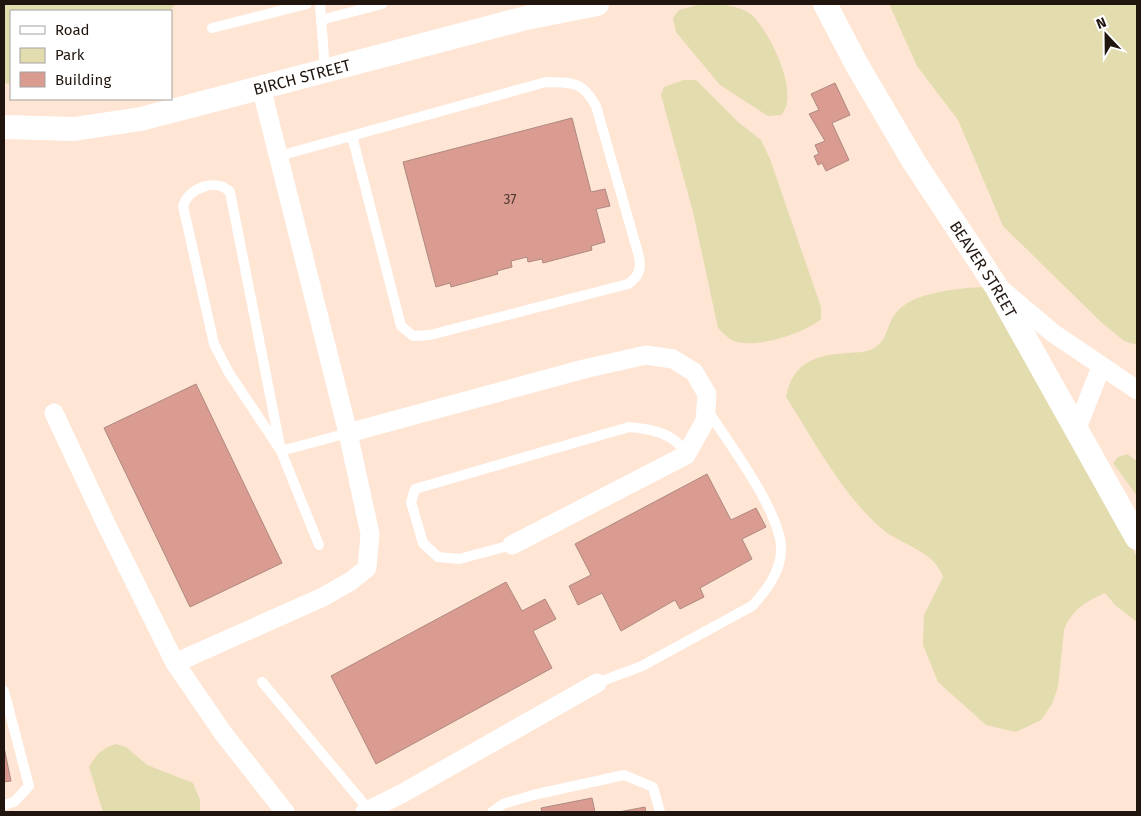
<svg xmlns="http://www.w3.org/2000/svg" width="1141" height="816" viewBox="0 0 1141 816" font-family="'Fira Sans',sans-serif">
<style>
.green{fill:#e2dcaf}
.building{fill:#da9b90;stroke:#ad8982}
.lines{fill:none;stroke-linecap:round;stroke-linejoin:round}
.service{stroke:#fff;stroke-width:10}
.minor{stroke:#fff;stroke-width:19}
.tertiary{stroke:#fff;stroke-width:24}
.labels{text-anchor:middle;stroke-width:4;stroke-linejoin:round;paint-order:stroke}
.number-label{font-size:14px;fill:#4f372f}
.street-label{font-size:16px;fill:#21160f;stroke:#fff}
</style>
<rect width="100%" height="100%" fill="#ffe5d4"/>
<g class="green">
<path d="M4,4H176L169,11H11V84L4,83Z"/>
<path d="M701,4C718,4 739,4 753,16C770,33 801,95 781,115L768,116L720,85L676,32L673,18L679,10Z"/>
<path d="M889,4H1137V345L1124,341L1101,322L1003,226L958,120L917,66Z"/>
<path d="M684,80H696L737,121L761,140L770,159L821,307V319C805,333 750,352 730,339C726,336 722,332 718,328L693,212L661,95L664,87Z"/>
<path d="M981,287L993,293L1118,517L1137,558V622L1115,605L1105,593C1087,601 1071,610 1064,630L1058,687L1052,704L1041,720L1016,732L986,725L938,682L923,645L924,615L943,577C933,549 901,546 881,528C841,493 815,442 786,397C793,362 815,355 848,353C855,352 864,353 870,350C887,343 885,331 893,317C908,292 955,289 981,287Z"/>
<path d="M1127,454L1137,461V496L1113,463L1118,457Z"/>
<path d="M116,744L126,747L147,765L193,783L200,800V812H103L89,767C96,755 102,748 116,744Z"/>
</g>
<g class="building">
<path d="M835,83L850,115L832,123L849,160L826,171L822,163L818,165L814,156L819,154L815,145L825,141L809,114L819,110L811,94Z"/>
<path d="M572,118L591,192L605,189L610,206L596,209L605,242L591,246L592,250L543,263L542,259L528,262L527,257L511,261L512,267L497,271L498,274L451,287L450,283L436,287L403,162Z"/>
<path d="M196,384L282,563L190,607L104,428Z"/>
<path d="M707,474L731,520L756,508L766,527L742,539L752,559L700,588L704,597L680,609L675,600L621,631L602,593L578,605L569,586L591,575L575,544Z"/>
<path d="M506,582L522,611L545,599L556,619L533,631L552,668L376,764L331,676Z"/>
<path d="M4,747L11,781L4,782Z"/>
<path d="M592,798L595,812H542L541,808Z"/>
<path d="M645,807L646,812H619Z"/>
</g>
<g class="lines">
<g class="service">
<path d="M320,4L325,70"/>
<path d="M321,20L382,4"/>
<path d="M212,28L307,4"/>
<path d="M279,156L546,82C573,83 581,80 596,106L638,253C642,267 640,276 628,284L430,335L413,336L401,326L352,136"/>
<path d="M319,545L281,451L229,373L214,344L183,206C189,187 217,178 230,192L281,451L348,433"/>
<path d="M512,545L459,559L438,557L423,543L411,502L415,489L629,427C651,429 676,433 686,455"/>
<path d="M262,682L369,810"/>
<path d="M597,683L642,666L752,606C766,591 779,574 781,553C785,517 728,442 708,411"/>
<path d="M4,691L29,786L14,802L4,805"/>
<path d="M492,812L503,804L533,795L624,775L653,787L660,812"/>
</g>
<g class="minor">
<path d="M261,87L348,433"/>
<path d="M1002,290L1053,333L1137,390"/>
<path d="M54,413L107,526L175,663L223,733L285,812"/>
<path d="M1077,428L1101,367"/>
<path d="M175,663L323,597L351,581L367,568L370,534L348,433L584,369L646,355L673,359L694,372L707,394L705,421L686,455L512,545"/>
<path d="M365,812L403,793L597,683"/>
</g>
<g class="tertiary">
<path id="s1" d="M825,4L857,65L914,162L996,286L1137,538"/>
<path id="s2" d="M4,127L74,129L141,119L526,18L597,4"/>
</g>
</g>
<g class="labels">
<g class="number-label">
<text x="510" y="204">37</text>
</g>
<g class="street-label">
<text dy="6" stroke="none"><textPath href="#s2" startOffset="304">BIRCH STREET</textPath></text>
<text dy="6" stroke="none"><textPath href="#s1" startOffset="309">BEAVER STREET</textPath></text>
</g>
</g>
<rect width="1141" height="816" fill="none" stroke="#21160f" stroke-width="10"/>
<rect x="10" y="10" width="162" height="90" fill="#ffffff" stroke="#a6a29f"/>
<rect x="20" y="26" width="25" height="8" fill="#ffffff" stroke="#a6a29f"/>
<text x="55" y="35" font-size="15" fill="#21160f">Road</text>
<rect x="20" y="48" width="25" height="15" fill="#e2dcaf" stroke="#a6a29f"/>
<text x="55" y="60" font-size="15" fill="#21160f">Park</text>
<rect x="20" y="72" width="25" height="15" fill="#da9b90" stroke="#a6a29f"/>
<text x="55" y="85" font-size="15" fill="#21160f">Building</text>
<g transform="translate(1106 35) rotate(338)" stroke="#ffffff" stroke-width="4" paint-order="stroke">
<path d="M0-4L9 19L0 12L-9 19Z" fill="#21160f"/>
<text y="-8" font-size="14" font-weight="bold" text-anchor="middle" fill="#21160f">N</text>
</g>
</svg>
